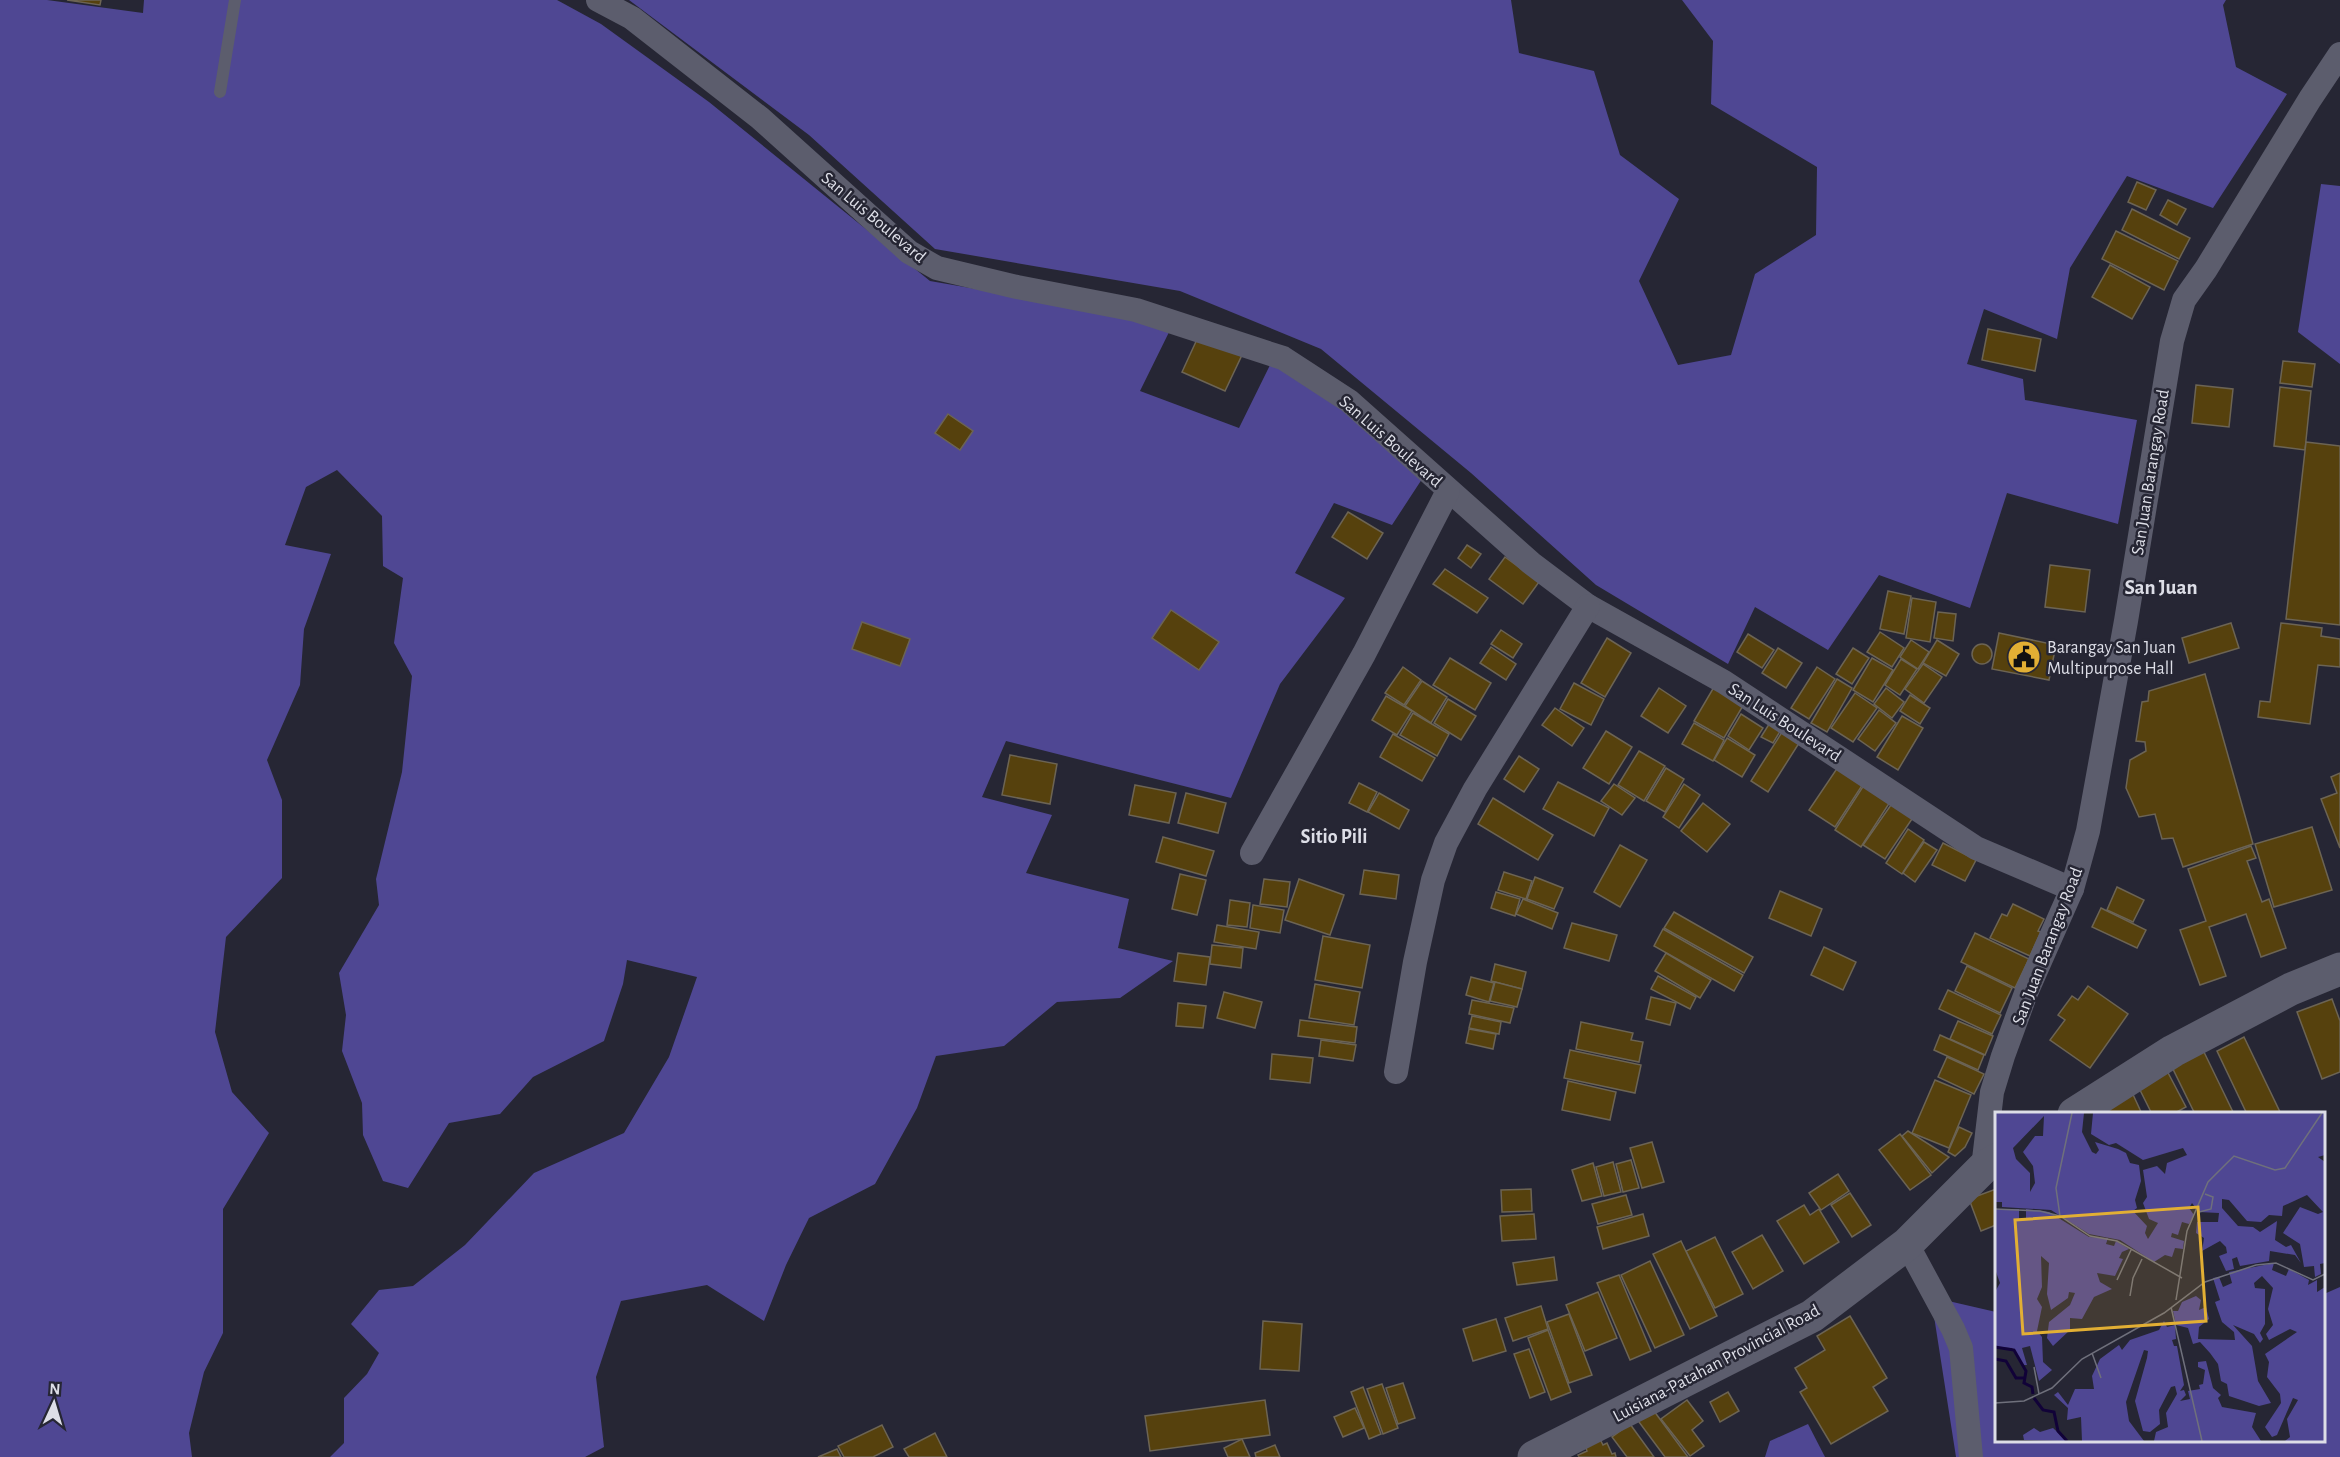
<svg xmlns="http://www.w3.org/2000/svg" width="2340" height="1457" viewBox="0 0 2340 1457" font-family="'Alegreya Sans',sans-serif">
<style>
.forest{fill:#4f4793}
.building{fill:#56410d;stroke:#6c6454;stroke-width:1.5}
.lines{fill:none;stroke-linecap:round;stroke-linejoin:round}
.lane{stroke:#5c5d6d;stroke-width:12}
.street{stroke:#5c5d6d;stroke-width:24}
.secondary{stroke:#5c5d6d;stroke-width:33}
.labels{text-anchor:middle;stroke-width:5;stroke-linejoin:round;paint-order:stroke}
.street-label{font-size:18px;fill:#dddee7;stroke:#262634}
.poi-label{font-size:18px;fill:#dddee7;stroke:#262634;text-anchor:start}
.neighbourhood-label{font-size:20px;font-weight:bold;fill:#dddee7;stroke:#262634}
.quarter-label{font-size:21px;font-weight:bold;fill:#dddee7;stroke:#262634}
.inset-river{fill:none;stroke:#110238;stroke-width:3}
.inset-road{fill:none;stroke:#6f707c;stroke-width:1.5}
.view{fill:#e2af34;fill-opacity:0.15;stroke:#e2af34;stroke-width:3}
.inset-edge{fill:none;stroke:#dddee7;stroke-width:3}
</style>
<rect width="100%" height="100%" fill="#262634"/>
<g class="forest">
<path d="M0,0H47L143,13L144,0H557L601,24L709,102L930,281L1069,305L1175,320L1140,391L1239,428L1272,361L1341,402L1424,476L1392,525L1334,503L1295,573L1345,598L1280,684L1231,798L1006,741L982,797L1052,815L1026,873L1129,899L1118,948L1173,961L1120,998L1057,1002L1004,1046L936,1056L917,1108L875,1184L809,1218L786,1265L764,1321L707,1285L621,1301L596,1377L604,1447L585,1457H330L344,1443V1398L367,1374L379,1353L351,1324L379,1290L413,1286L465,1245L534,1173L624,1133L669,1057L697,977L627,960L623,984L604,1041L533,1077L500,1114L449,1123L408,1188L383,1181L363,1135L362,1103L342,1051L346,1015L339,973L379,905L376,879L402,772L412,676L394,643L403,578L383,566L382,516L337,470L306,487L285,545L331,554L304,629L300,685L267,760L282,800V878L226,937L215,1032L232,1092L269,1133L223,1209V1333L204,1372L189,1433L192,1457H0Z"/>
<path d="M629,0H1511L1519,53L1594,71L1620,155L1679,199L1639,281L1678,365L1731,355L1755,274L1816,235L1817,167L1711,104L1713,41L1682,0H2226L2223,5L2236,67L2287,94L2213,208L2127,176L2070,268L2057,339L1984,309L1967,364L2023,379L2025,400L2137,420L2118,524L2007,493L1970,608L1879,575L1828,650L1755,607L1728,664L1596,585L1471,473L1321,349L1180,291L935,249L809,135Z"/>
<path d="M2321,184L2340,186V364L2298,332Z"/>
<path d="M2340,1287V1457H1956L1931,1297L1996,1312V1440H2324V1294Z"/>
<path d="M1808,1424L1825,1457H1765L1770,1441Z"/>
</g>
<g class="building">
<path d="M67,0H101L100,5Z"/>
<path d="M2137,182L2156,190L2146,210L2128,202Z"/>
<path d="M2168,200L2186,209L2177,225L2160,215Z"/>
<path d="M2132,209L2190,238L2179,259L2122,230Z"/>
<path d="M2116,231L2178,261L2164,290L2102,259Z"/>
<path d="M2110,265L2150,287L2132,319L2092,297Z"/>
<path d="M1988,329L2041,339L2035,371L1982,360Z"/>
<path d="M1199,335L1242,355L1225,391L1182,372Z"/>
<path d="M2283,361L2315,364L2312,387L2280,383Z"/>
<path d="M2196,385L2233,389L2229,427L2192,423Z"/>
<path d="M2280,387L2311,391L2305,450L2274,446Z"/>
<path d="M948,414L973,431L960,450L935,433Z"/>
<path d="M2306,442L2340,446V625L2286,619Z"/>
<path d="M1348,512L1383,533L1367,559L1332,537Z"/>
<path d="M1467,545L1481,554L1471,568L1458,558Z"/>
<path d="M1505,557L1539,582L1523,604L1489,579Z"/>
<path d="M2050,565L2090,570L2085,612L2045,607Z"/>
<path d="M1445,569L1488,598L1477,613L1433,584Z"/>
<path d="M1888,591L1911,596L1904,634L1880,629Z"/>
<path d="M1912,598L1936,602L1930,642L1906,638Z"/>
<path d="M1171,610L1219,642L1199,670L1152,638Z"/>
<path d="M1938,612L1956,614L1953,641L1934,638Z"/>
<path d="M862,622L910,639L900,666L852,649Z"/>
<path d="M2231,623L2239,648L2189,663L2182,638Z"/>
<path d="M2281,623L2322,628L2321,636L2340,639V667L2318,665L2310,724L2258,717L2260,701L2270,702Z"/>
<path d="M1501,630L1522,644L1513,658L1491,644Z"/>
<path d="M1880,632L1904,648L1892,667L1867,652Z"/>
<path d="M1999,633L2056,645L2049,680L1992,669Z"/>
<path d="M1748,634L1774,650L1762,668L1737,652Z"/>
<path d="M1607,638L1631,653L1605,697L1581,683Z"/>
<path d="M1911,640L1929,652L1918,669L1900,657Z"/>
<path d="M1937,640L1959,654L1946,676L1923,663Z"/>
<circle cx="1982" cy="654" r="10"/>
<path d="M1491,647L1516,664L1506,680L1480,663Z"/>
<path d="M1778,648L1802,663L1786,688L1762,673Z"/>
<path d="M1853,648L1869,658L1852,684L1836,674Z"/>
<path d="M1450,658L1491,683L1475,710L1433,685Z"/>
<path d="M1872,658L1893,670L1873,702L1853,690Z"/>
<path d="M1901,659L1917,669L1900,695L1885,685Z"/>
<path d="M1923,664L1942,677L1924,703L1905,689Z"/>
<path d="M1403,667L1421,680L1404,705L1385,693Z"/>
<path d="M1817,667L1835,679L1809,719L1791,708Z"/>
<path d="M2205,674L2253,844L2183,867L2173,838L2162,839L2155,814L2139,817L2126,788L2130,760L2146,751L2145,742L2136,741L2142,702L2148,701L2149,691Z"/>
<path d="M1837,679L1852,688L1827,732L1811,723Z"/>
<path d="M1422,681L1447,697L1431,723L1405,706Z"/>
<path d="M1574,683L1604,699L1591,725L1560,709Z"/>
<path d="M1714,687L1744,704L1724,738L1694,721Z"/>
<path d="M1659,688L1686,706L1668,733L1641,716Z"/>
<path d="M1886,688L1904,702L1892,718L1874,704Z"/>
<path d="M1855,693L1877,708L1853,742L1831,728Z"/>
<path d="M1910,695L1930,708L1920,724L1900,711Z"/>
<path d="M1386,696L1412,711L1397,735L1372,720Z"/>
<path d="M1448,699L1476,716L1461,740L1434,723Z"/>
<path d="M1555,708L1584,728L1572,746L1542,725Z"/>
<path d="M1879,710L1896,723L1875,751L1858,739Z"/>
<path d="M1413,713L1449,734L1437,756L1400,735Z"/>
<path d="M1741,714L1763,728L1749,750L1728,736Z"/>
<path d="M1902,716L1923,728L1898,770L1877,757Z"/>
<path d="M1771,721L1782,728L1773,743L1761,737Z"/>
<path d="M1694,723L1724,740L1713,761L1682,744Z"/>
<path d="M1784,729L1801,740L1768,792L1751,781Z"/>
<path d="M1606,731L1632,747L1609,784L1583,768Z"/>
<path d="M1393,734L1435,758L1422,781L1380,757Z"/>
<path d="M1727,738L1755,755L1742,777L1714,760Z"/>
<path d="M1639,751L1665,766L1644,801L1618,785Z"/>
<path d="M1010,755L1057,764L1050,804L1002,795Z"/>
<path d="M1519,756L1539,769L1524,792L1504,779Z"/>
<path d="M1838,767L1863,784L1835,827L1809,810Z"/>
<path d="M1666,768L1684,779L1665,812L1646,801Z"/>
<path d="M2340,773V848L2321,799L2337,793L2331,777Z"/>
<path d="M1558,782L1609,808L1594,836L1543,809Z"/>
<path d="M1359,783L1377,792L1367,812L1349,803Z"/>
<path d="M1614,784L1635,798L1622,815L1601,801Z"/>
<path d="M1684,784L1700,795L1679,828L1663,817Z"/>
<path d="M1135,785L1176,793L1169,823L1129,815Z"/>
<path d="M1864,785L1890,802L1861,847L1835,830Z"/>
<path d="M1186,793L1226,803L1218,833L1178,823Z"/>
<path d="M1379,793L1409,810L1399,829L1368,812Z"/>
<path d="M1493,798L1553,835L1538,860L1478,824Z"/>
<path d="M1893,802L1914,816L1885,859L1863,845Z"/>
<path d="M1703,803L1730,824L1707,852L1681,831Z"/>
<path d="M2312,827L2332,890L2274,907L2255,844Z"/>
<path d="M1908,829L1924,840L1902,874L1886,863Z"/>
<path d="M1163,837L1214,851L1206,876L1156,862Z"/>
<path d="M1924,842L1937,850L1915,882L1903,873Z"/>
<path d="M1943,843L1976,860L1965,881L1932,865Z"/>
<path d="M1620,845L1647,860L1620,907L1594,892Z"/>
<path d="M2251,846L2256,858L2247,861L2262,902L2269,899L2286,948L2261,957L2246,914L2209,927L2226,976L2200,985L2180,930L2206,921L2188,869Z"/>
<path d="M1364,870L1399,875L1396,899L1360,894Z"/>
<path d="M1504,872L1532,881L1526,899L1498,890Z"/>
<path d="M1180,874L1206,880L1197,915L1172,909Z"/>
<path d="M1535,877L1563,888L1554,909L1527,899Z"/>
<path d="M1264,879L1290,882L1287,907L1260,904Z"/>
<path d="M1299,879L1344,895L1330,935L1285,920Z"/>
<path d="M2117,887L2144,900L2133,922L2107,910Z"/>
<path d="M1780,891L1822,909L1811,936L1769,918Z"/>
<path d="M1496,892L1520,899L1515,916L1491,908Z"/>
<path d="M1523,899L1558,913L1552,929L1516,914Z"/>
<path d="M1230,900L1250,903L1247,927L1227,925Z"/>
<path d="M2013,904L2044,919L2038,931L2041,932L2030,956L1990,938L2002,914L2007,916Z"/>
<path d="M1253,905L1284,910L1280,933L1250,928Z"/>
<path d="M2101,908L2146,930L2137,948L2092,927Z"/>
<path d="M1674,912L1753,957L1744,973L1664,928Z"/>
<path d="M1572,923L1617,935L1609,961L1564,948Z"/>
<path d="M1217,925L1259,932L1256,949L1214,942Z"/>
<path d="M1663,929L1743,975L1734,991L1654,946Z"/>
<path d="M1975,933L2029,959L2015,988L1961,962Z"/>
<path d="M1323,936L1370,945L1362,988L1315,980Z"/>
<path d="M1212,945L1243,948L1241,968L1210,964Z"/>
<path d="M1824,947L1856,962L1843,990L1811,975Z"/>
<path d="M1178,953L1210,957L1206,985L1174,981Z"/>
<path d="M1666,953L1711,980L1700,998L1655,971Z"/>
<path d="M1495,964L1526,972L1522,989L1491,981Z"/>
<path d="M1967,966L2012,988L2000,1013L1955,991Z"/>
<path d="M1658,976L1696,997L1690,1009L1651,989Z"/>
<path d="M1471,977L1494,983L1489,1002L1466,995Z"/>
<path d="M1495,982L1522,989L1517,1007L1490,1001Z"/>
<path d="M1315,984L1360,992L1354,1025L1309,1018Z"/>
<path d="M2088,986L2128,1014L2090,1068L2050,1040L2065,1020L2058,1015L2072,996L2078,1000Z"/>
<path d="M1948,990L2001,1015L1992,1034L1939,1009Z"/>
<path d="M1224,992L1262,1002L1255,1028L1217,1018Z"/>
<path d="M1651,997L1676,1003L1670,1025L1646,1019Z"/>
<path d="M2332,999L2340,1021V1072L2322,1079L2297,1012Z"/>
<path d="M1472,1000L1514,1008L1510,1023L1469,1014Z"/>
<path d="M1178,1003L1206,1006L1203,1028L1176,1026Z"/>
<path d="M1472,1016L1501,1022L1499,1034L1469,1028Z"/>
<path d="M1300,1020L1357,1027L1355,1043L1298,1036Z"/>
<path d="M1958,1021L1993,1036L1985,1055L1950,1039Z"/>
<path d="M1581,1022L1633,1033L1631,1040L1643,1042L1639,1062L1576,1049Z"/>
<path d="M1469,1029L1496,1034L1493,1049L1466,1043Z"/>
<path d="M1940,1035L1984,1055L1978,1070L1934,1050Z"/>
<path d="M2244,1037L2280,1112L2276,1114H2247L2217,1051Z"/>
<path d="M1321,1040L1356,1045L1353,1061L1319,1056Z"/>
<path d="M1570,1050L1641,1065L1635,1093L1564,1078Z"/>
<path d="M2203,1050L2234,1114H2195L2171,1065Z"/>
<path d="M1272,1054L1313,1058L1310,1083L1270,1079Z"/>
<path d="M1947,1057L1984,1074L1974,1094L1938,1077Z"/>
<path d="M2165,1067L2186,1107L2173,1114H2152L2136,1082Z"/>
<path d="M1935,1080L1971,1095L1949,1148L1912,1133Z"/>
<path d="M1568,1081L1616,1092L1610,1120L1562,1110Z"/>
<path d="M2130,1088L2142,1114H2108L2102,1102Z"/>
<path d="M1959,1127L1972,1133L1965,1147L1955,1156L1948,1152Z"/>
<path d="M1908,1131L1949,1157L1932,1173L1902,1136Z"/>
<path d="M1900,1134L1931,1175L1910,1190L1879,1150Z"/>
<path d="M1652,1142L1664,1182L1642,1188L1630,1148Z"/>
<path d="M1631,1160L1639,1188L1623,1192L1616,1164Z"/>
<path d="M1613,1162L1621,1192L1604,1196L1596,1167Z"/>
<path d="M1593,1163L1602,1196L1582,1201L1572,1170Z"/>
<path d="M1838,1174L1849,1191L1821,1210L1809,1193Z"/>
<path d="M1531,1189L1532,1211L1502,1212L1501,1190Z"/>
<path d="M1996,1189V1225L1981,1231L1969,1199Z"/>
<path d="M1850,1193L1871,1225L1852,1237L1831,1205Z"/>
<path d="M1626,1195L1632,1215L1598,1224L1592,1204Z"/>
<path d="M1804,1205L1810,1215L1819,1209L1839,1242L1804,1264L1777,1221Z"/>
<path d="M1534,1214L1536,1239L1502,1241L1500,1216Z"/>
<path d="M1643,1214L1649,1236L1603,1249L1597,1227Z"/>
<path d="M1762,1235L1783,1271L1753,1289L1732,1252Z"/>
<path d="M1715,1237L1743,1294L1715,1308L1686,1251Z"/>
<path d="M1681,1241L1717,1316L1690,1329L1653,1254Z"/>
<path d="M1554,1257L1557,1280L1517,1285L1513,1263Z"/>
<path d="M1650,1261L1684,1335L1655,1348L1621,1275Z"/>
<path d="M1619,1275L1651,1351L1630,1360L1597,1283Z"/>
<path d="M1598,1292L1617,1338L1585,1351L1566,1305Z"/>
<path d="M1541,1306L1548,1329L1513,1341L1505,1318Z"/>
<path d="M1569,1314L1592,1375L1569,1383L1547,1322Z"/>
<path d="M1850,1316L1887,1378L1873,1387L1888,1411L1831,1444L1800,1392L1807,1388L1795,1368L1825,1350L1817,1336Z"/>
<path d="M1496,1319L1506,1351L1473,1361L1463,1329Z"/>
<path d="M1263,1321L1302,1324L1299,1371L1260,1369Z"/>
<path d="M1548,1330L1571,1392L1551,1400L1528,1338Z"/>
<path d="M1529,1349L1545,1392L1530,1398L1514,1354Z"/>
<path d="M1403,1383L1415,1418L1398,1424L1386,1388Z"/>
<path d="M1382,1384L1398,1428L1383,1434L1367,1389Z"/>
<path d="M1363,1387L1381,1434L1369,1439L1351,1392Z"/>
<path d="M1728,1392L1739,1411L1720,1422L1710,1402Z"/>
<path d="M1265,1400L1270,1435L1150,1451L1145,1416Z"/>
<path d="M1687,1400L1703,1421L1692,1430L1704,1446L1690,1456L1661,1419Z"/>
<path d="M1651,1407L1688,1457H1665L1636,1418Z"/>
<path d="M1355,1408L1364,1428L1343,1437L1334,1417Z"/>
<path d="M1630,1424L1654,1457H1627L1612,1437Z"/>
<path d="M882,1425L893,1447L873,1457H844L838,1446Z"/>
<path d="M935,1433L947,1457H909L904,1449Z"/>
<path d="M1242,1439L1250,1457H1228L1224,1448Z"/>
<path d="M1600,1439L1603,1445L1607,1443L1612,1454L1615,1453L1616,1457H1579L1578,1455L1587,1451L1585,1445Z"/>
<path d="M1275,1445L1280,1457H1256L1255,1453Z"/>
<path d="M837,1449L841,1457H818Z"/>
</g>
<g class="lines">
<path class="lane" d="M220,92L235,0"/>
<g class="street">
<path d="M598,0L632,18L760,118L909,252L937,268L1017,287L1136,310L1283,358L1349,401L1531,563L1588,606L1724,682L1976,848L2072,889"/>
<path d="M1252,853L1364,654L1448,491"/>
<path d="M1396,1072L1415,962L1433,880L1446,843L1475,789L1588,606"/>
<path d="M1983,1168L1992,1092L2003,1056L2026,993L2072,889L2088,831L2126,621L2172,341L2184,300L2206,269L2310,99L2340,54"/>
<path d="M1907,1244L1953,1329L1961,1348L1971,1457"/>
</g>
<g class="secondary">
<path d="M2074,1114L2173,1051L2291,989L2340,969"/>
<path d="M1534,1457L1812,1316L1907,1244L1983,1168L1996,1160"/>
</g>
</g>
<defs>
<symbol id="civic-disc" viewBox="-11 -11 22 22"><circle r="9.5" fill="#e2af34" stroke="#262634"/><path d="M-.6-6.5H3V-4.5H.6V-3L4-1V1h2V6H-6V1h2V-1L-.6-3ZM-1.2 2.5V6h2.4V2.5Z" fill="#111"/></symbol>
</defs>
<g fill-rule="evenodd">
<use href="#civic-disc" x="2005" y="638" width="38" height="38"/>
</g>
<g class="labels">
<g class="street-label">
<text transform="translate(874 217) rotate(40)" y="6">San Luis Boulevard</text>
<text transform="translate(1391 441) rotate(41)" y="6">San Luis Boulevard</text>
<text transform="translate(2150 472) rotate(-81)" y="6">San Juan Barangay Road</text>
<text transform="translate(1785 722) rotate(33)" y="6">San Luis Boulevard</text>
<text transform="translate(2047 946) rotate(-69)" y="6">San Juan Barangay Road</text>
<text transform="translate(1716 1363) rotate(-28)" y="6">Luisiana-Patahan Provincial Road</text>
</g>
<g class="poi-label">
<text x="2047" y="653">Barangay San Juan<tspan x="2047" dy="21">Multipurpose Hall</tspan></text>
</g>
<g class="neighbourhood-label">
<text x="1334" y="843">Sitio Pili</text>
</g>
<g class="quarter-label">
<text x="2161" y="594">San Juan</text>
</g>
</g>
<g transform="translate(1995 1112)">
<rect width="330" height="330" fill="#262634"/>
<path d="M0,1H89L87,20L97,40L101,42L104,38L100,30L123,37L131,41L135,51L144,53L146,69L140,88L142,96L138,99L152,114L150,121L153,127L163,111L154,107L148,91L152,85L148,58L162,54L170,62L172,51L192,43L188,36L148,48L121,31L114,33L96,22L98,1H330V43L323,45L330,50V151L325,152L326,162L320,165L319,154L309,155L305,132L288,121L305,95L323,102L328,100L312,83L288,94L287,104L274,103L266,110L252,109L234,88L227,87V96L243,114L258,115L265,120L282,109L280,128L291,135L296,133L306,151L300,143L275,139L274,149L245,154L242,145L237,147L239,157L231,159L224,144L232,141L231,135L225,129L207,139L209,126L201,121L202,110H223L224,101L204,100L197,91L194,96L199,103L194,112L187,110L183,123L177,121L176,125L189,129L188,137L180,136L177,145L170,143L159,150L125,128L94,122L56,98L7,95V90H1L0,95ZM49,4L48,24H40L28,40L38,54L40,71L35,80V61L21,47L18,36ZM0,97H24V108H31V97L54,100L94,125L113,126L111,132L119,134L121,129L134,137L127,140L124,146L128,147L120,164L102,161L105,170L117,177L99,185L87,207L75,206V218L58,234L52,226L54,210L75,193L80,181L74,180L73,186L56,198L52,182L54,151L46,144L47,175L42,187L47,195L42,219L47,225L48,250L57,258L44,269L35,234L27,236L32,253H28L17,236L0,235V180L5,171L0,157ZM279,151L277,158L291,164L294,157L314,168L313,173L322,168V180L330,175V329H290L295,325L292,307L303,288L298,286L282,323L277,325L270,315L286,291L285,282L272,265L274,250L270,242L302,220L295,217L274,228L271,222L278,213L273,197L278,176L267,164L259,171L260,176L270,177V212L265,221L268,227L265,231L259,222L238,213L257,234L263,269L276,291L264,294L234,284L232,272L226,269L223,252L215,241L205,230L198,232L193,216L181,213L178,199H183L187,190L201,184L206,188L204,198L211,195L214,207L204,215L203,227L240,228L239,220L227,210L220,190L225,188L218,166L224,165L228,175L237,171L234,160ZM169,209L172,215L180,213L181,227L177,228L179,234H182L189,273L185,279L189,278L191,283L185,289L195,287L193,279L205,277L204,273L208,272L210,258L203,255V250L211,249L218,276L226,283L223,286L227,295L261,301L257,315L266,329H159L161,320L173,315L171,301L182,282L180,274L176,275L164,298L165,312L155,320L148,319L140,289L152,246L153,239L149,238L131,290L134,309L149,329H87L86,305L72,308L73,296L59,283L63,280L73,293L80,277H99L97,264L105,247L124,233L127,238L135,228L164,218ZM39,316L45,320L58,316L72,329L29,328L28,323Z" fill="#4f4793" fill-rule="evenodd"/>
<path class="inset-river" d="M0,235L19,238L31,259L29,271L37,275L38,282M0,247L11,249L21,266H29M39,286L48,298L59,300L63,319L72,329"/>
<path class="inset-road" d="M0,97L45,99L65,104L95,124L122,129L187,166M204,100L216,97L218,85L210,82M65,104L61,76L77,1M122,168L136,138M135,184L138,166L147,147M181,188L192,119L213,70L239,44L280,58L290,56L327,1M176,195L207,329M97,241L106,266M39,255L44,282M0,291L29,289L57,276L87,247L169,201L210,170L261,153L281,151L318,168L330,162"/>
<path class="view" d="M203,95L211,209L28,222L20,108Z"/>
<rect width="330" height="330" class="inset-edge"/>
</g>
<g transform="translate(54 1403) rotate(4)" stroke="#262634" stroke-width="4.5" paint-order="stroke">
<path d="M0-4.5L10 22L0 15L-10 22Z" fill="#dddee7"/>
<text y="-9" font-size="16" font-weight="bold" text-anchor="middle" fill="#dddee7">N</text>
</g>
</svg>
